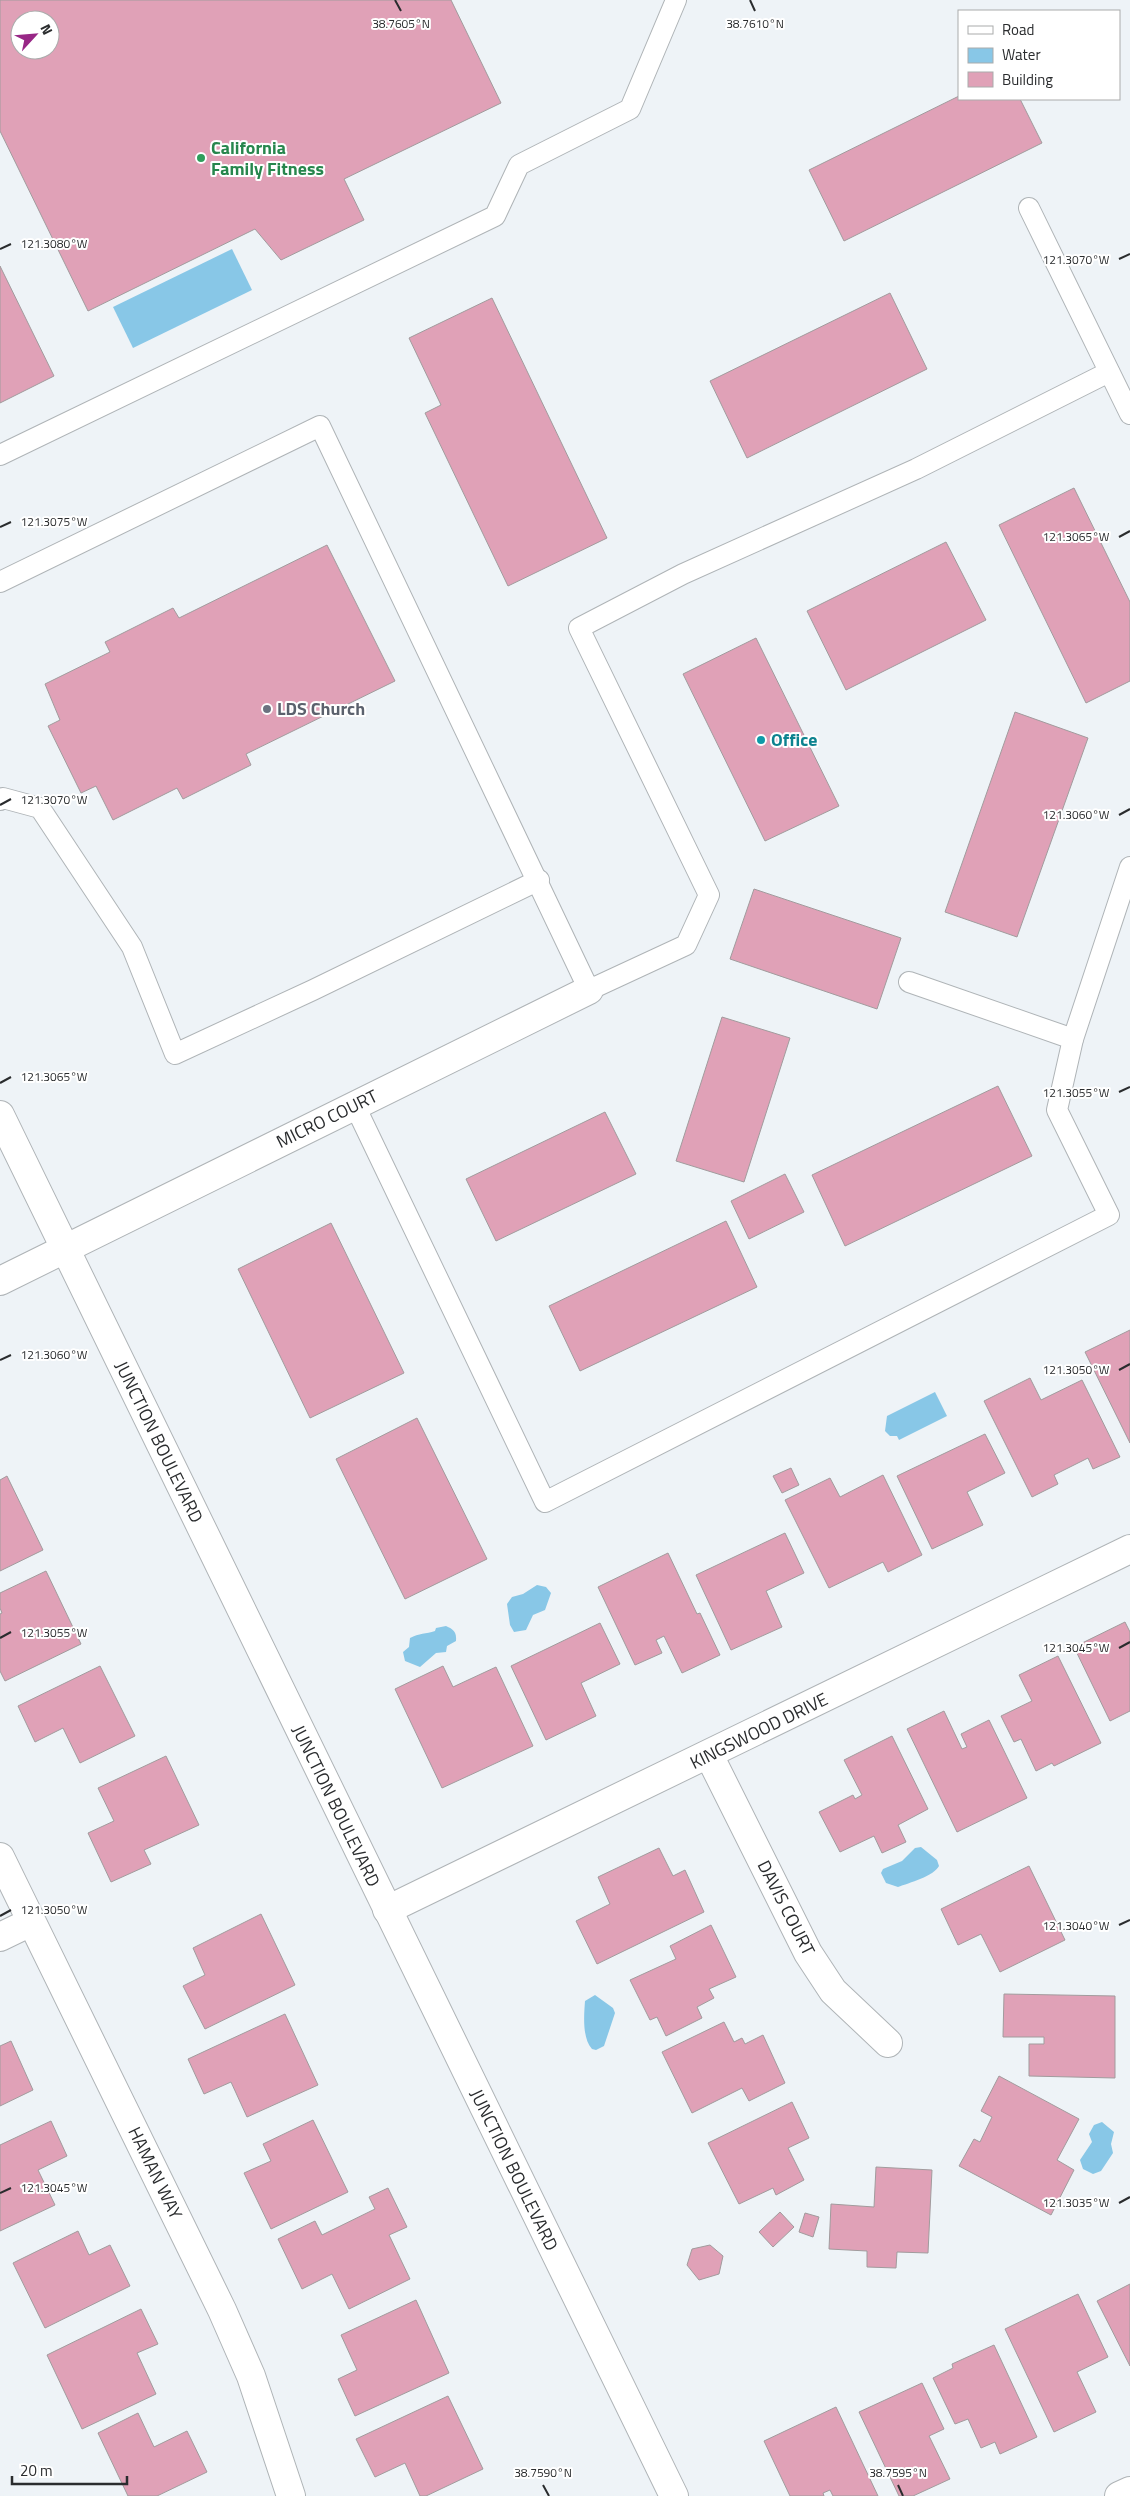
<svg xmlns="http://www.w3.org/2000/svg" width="1130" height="2496" viewBox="0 0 1130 2496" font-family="'Titillium Web',sans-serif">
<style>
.water{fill:#88c7e7}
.building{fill:#e0a1b7;stroke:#a19b9d;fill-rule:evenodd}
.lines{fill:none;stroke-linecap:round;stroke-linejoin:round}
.lane-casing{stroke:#afb4b7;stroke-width:22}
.street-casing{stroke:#afb4b7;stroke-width:30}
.secondary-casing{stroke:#afb4b7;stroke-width:30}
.lane{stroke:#fff;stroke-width:20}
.street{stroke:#fff;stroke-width:28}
.secondary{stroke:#fff;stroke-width:28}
.ticks{fill:none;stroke:#2a2c2e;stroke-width:2}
.leisure-dot{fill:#2e9e5b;stroke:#fff;stroke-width:2}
.worship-dot{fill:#6b7280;stroke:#fff;stroke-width:2}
.culture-dot{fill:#0f9aa8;stroke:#fff;stroke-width:2}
.labels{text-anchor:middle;stroke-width:4;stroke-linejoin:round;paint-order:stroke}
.leisure-label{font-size:18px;font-weight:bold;fill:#27864d;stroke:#fff;text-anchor:start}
.worship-label{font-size:18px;font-weight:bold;fill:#5b616d;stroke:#fff;text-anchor:start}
.culture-label{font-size:18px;font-weight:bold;fill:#0d838f;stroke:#fff;text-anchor:start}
.street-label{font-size:18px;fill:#2a2c2e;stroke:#fff}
.ticks-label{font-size:12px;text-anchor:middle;fill:#2a2c2e;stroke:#fff;stroke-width:4;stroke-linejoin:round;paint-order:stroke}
</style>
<rect width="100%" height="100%" fill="#eef3f7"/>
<g class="water">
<path d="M232,249L252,290L133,348L113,307Z"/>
<path d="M935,1392L947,1416L899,1440L897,1436H890L885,1431L887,1416Z"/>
<path d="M537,1585L546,1587L551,1593L545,1610L533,1615L526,1630L514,1632L510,1625L507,1604L512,1597L523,1594Z"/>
<path d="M446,1626C453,1629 457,1632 456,1641L447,1646L446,1652L436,1653L420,1667L405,1661L403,1652L409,1647L410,1638C419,1633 426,1634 435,1631L436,1628Z"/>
<path d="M921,1847L937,1860L939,1866C934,1876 909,1883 898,1887L886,1883L881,1873L883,1869L902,1861L915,1848Z"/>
<path d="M595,1995L613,2008L615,2013L604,2046L596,2050L592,2049C582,2038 584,2015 585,2001Z"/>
<path d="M1102,2122L1114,2132L1111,2144L1113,2153L1101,2171L1093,2174L1083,2169L1080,2160L1092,2142L1089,2134L1094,2125Z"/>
</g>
<g class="building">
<path d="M0,0H451L501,103L344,179L364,220L281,260L255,229L88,311L0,131ZM20,20H50V50H20Z"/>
<path d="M959,96V99H1020L1042,143L844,241L809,170Z"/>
<path d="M0,266L54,376L0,403Z"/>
<path d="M890,293L927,369L747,458L710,381Z"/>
<path d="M492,298L607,538L508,586L425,413L441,405L409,338Z"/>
<path d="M1074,488L1130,602V681L1086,703L999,525Z"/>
<path d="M946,542L986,620L846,690L807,611Z"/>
<path d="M327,545L395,681L246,754L251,765L183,799L177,788L113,820L96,786L81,793L48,726L60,720L45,684L110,652L105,642L173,608L179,618Z"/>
<path d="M756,638L839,806L765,841L683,674Z"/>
<path d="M1015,712L1088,738L1017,937L945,912Z"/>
<path d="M754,889L901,938L877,1009L730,959Z"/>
<path d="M722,1017L790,1038L744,1182L676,1161Z"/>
<path d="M998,1086L1032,1156L845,1246L812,1175Z"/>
<path d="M605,1112L636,1174L496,1241L466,1179Z"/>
<path d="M785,1174L804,1212L749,1239L731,1201Z"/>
<path d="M726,1221L757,1287L580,1371L549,1306Z"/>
<path d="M331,1223L404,1373L310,1418L238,1269Z"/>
<path d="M1130,1330V1443L1085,1352Z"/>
<path d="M1030,1378L1041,1400L1082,1380L1120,1457L1093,1469L1088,1458L1054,1475L1058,1484L1032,1497L984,1401Z"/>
<path d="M417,1418L487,1559L405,1599L336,1459Z"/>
<path d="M985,1434L1005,1473L967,1492L983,1525L932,1549L897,1476Z"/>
<path d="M791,1468L799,1485L782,1493L773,1476Z"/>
<path d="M883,1475L922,1555L888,1572L883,1562L829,1588L785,1500L830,1478L840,1497Z"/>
<path d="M7,1476L43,1550L0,1571V1480Z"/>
<path d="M785,1533L804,1573L766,1591L782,1627L731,1650L696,1575Z"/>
<path d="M668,1553L697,1614L700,1613L720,1655L682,1673L664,1636L656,1640L662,1653L635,1665L598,1587Z"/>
<path d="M46,1571L81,1644L5,1681L0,1671V1614L2,1613L0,1608V1593Z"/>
<path d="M1125,1622L1130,1632V1711L1110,1721L1074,1647Z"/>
<path d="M600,1623L620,1664L581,1683L596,1716L546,1740L511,1666Z"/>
<path d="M1058,1656L1101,1743L1054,1766L1052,1763L1036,1771L1021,1739L1014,1742L1001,1716L1032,1701L1019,1675Z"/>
<path d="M100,1666L135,1736L80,1763L63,1728L35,1742L18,1706Z"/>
<path d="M443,1666L453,1687L496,1667L533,1746L442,1788L395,1689Z"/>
<path d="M944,1711L962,1749L967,1747L961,1734L989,1720L1027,1798L957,1832L907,1729Z"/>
<path d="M892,1736L928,1809L898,1825L906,1842L882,1853L874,1836L840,1852L819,1812L853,1795L855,1799L862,1795L844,1760Z"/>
<path d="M166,1756L199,1825L144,1850L151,1864L111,1882L88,1833L114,1821L98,1788Z"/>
<path d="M659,1848L673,1876L685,1870L704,1912L597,1964L576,1921L610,1904L598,1877Z"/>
<path d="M1029,1866L1065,1940L1000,1972L981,1934L958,1945L941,1909Z"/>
<path d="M261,1914L295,1985L205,2029L183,1986L205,1975L193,1948Z"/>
<path d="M711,1925L736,1977L709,1989L714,1998L697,2007L702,2018L666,2036L657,2017L650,2020L630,1980L676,1959L670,1946Z"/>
<path d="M1004,1994L1115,1996V2078L1029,2076V2044H1044V2037H1003Z"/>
<path d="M285,2014L318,2085L247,2117L231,2082L204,2094L188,2059Z"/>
<path d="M724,2022L734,2042L742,2038L745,2044L763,2035L785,2083L749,2101L742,2088L692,2113L662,2052Z"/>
<path d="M11,2041L33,2090L0,2106V2046Z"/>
<path d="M999,2076L1079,2119L1057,2160L1074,2170L1051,2215L959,2166L974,2139L980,2142L992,2117L981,2111Z"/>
<path d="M792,2102L809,2138L788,2148L804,2180L776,2195L773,2188L739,2204L708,2143Z"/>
<path d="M313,2120L348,2192L271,2229L244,2173L271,2161L263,2144Z"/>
<path d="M51,2121L67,2156L38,2170L55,2205L0,2231V2145Z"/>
<path d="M876,2167L932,2170L928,2253L897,2252L896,2268L867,2267V2251L829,2249L831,2204L874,2207Z"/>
<path d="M388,2188L407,2227L389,2235L410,2279L349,2309L332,2274L302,2289L278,2239L315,2221L322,2235L375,2209L369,2197Z"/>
<path d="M780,2212L794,2227L773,2247L759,2232Z"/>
<path d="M805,2213L819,2217L813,2237L799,2232Z"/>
<path d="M78,2231L89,2255L110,2245L130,2286L45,2328L13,2263Z"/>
<path d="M710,2245L723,2256L719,2274L699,2280L687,2265L692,2249Z"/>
<path d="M1130,2284V2366L1097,2301Z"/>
<path d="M1078,2294L1108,2357L1077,2372L1096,2412L1054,2432L1005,2329Z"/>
<path d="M416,2300L449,2373L355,2416L338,2379L357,2370L341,2335Z"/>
<path d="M141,2309L158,2344L137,2353L156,2394L82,2429L47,2355Z"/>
<path d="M994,2345L1037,2437L1000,2454L995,2442L981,2448L968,2419L955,2424L933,2378L953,2368L952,2364Z"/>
<path d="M922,2383L944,2429L929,2436L950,2479L913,2496H899L859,2412Z"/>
<path d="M448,2396L483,2469L426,2496H420L405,2463L375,2477L356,2439Z"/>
<path d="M836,2407L878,2496H833L830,2490L823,2493L824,2496H790L764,2441Z"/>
<path d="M138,2413L154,2447L187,2431L207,2472L157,2496H128L98,2433Z"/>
</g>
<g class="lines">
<defs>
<g id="lane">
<path d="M1029,208L1130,414"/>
<path d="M0,455L495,216L519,165L630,109L676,0"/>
<path d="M0,582L320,426L589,990L686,945L709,895L579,628L683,574L916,469L1109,372"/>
<path d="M0,800L3,798L40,808L132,947L175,1054L313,990L539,880"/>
<path d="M909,982L1073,1039"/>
<path d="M355,1106L545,1502L1109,1215L1057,1110L1073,1039L1130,867"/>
</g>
<g id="street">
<path d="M0,1281L589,990"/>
<path d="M709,1755L808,1953L833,1991L888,2043"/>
<path d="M0,1857L222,2310L251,2376L291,2496"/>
<path d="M387,1910L1130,1549"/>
<path d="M0,1937L31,1922"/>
<path d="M1119,2496L1130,2491"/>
</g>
<path id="secondary" d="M0,1115L674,2496"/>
</defs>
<use href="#lane" class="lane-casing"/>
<use href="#street" class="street-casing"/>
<use href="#secondary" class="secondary-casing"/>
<use href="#lane" class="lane"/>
<use href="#street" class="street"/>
<use href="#secondary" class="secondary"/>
</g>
<path class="ticks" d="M395,0L401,11M750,0L755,11M0,249L11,244M1119,259L1130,254M0,527L11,522M1119,537L1130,531M0,805L11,799M1119,815L1130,809M0,1083L11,1077M1119,1092L1130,1087M0,1360L11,1355M1119,1370L1130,1364M0,1638L11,1632M1119,1648L1130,1642M0,1916L11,1910M1119,1925L1130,1920M0,2193L11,2188M1119,2203L1130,2197M543,2485L549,2496M898,2485L903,2496"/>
<circle class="leisure-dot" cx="201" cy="158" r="5"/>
<circle class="worship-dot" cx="267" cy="709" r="5"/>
<circle class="culture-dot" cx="761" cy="740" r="5"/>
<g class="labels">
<g class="leisure-label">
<text x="211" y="154">California<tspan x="211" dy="21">Family Fitness</tspan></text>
</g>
<g class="worship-label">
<text x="277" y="715">LDS Church</text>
</g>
<g class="culture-label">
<text x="771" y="746">Office</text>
</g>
<g class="street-label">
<text transform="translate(327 1119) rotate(-26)" y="6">MICRO COURT</text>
<text transform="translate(159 1442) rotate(64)" y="6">JUNCTION BOULEVARD</text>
<text transform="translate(759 1731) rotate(-26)" y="6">KINGSWOOD DRIVE</text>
<text transform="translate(336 1806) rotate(64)" y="6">JUNCTION BOULEVARD</text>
<text transform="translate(786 1908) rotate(63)" y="6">DAVIS COURT</text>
<text transform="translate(514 2170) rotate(64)" y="6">JUNCTION BOULEVARD</text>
<text transform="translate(155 2173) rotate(64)" y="6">HAMAN WAY</text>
</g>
</g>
<g class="ticks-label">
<text x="401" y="28">38.7605°N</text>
<text x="755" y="28">38.7610°N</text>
<text x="54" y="248">121.3080°W</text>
<text x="1076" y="264">121.3070°W</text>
<text x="54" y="526">121.3075°W</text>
<text x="1076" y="541">121.3065°W</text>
<text x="54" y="804">121.3070°W</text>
<text x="1076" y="819">121.3060°W</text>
<text x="54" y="1081">121.3065°W</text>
<text x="1076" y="1097">121.3055°W</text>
<text x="54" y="1359">121.3060°W</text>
<text x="1076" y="1374">121.3050°W</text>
<text x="54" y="1637">121.3055°W</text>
<text x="1076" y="1652">121.3045°W</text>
<text x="54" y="1914">121.3050°W</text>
<text x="1076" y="1930">121.3040°W</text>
<text x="54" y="2192">121.3045°W</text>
<text x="1076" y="2207">121.3035°W</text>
<text x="543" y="2477">38.7590°N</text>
<text x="898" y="2477">38.7595°N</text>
</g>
<rect x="958" y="10" width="162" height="90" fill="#ffffff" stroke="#aaabab"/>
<rect x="968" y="26" width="25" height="8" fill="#ffffff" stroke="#aaabab"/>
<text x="1002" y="35" font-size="15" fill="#2a2c2e">Road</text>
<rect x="968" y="48" width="25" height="15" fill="#88c7e7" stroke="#aaabab"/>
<text x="1002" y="60" font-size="15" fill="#2a2c2e">Water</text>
<rect x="968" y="72" width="25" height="15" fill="#e0a1b7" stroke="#aaabab"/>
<text x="1002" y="85" font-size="15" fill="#2a2c2e">Building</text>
<g transform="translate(35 35) rotate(64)"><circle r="24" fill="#ffffff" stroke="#aaabab"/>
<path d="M0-4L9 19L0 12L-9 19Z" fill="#982786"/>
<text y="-8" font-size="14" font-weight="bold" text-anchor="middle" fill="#2a2c2e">N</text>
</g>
<path d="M12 2476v8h115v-8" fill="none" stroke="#2a2c2e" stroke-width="2.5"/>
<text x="20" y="2476" font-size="15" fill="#2a2c2e" stroke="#ffffff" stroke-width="4" paint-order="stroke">20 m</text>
</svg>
